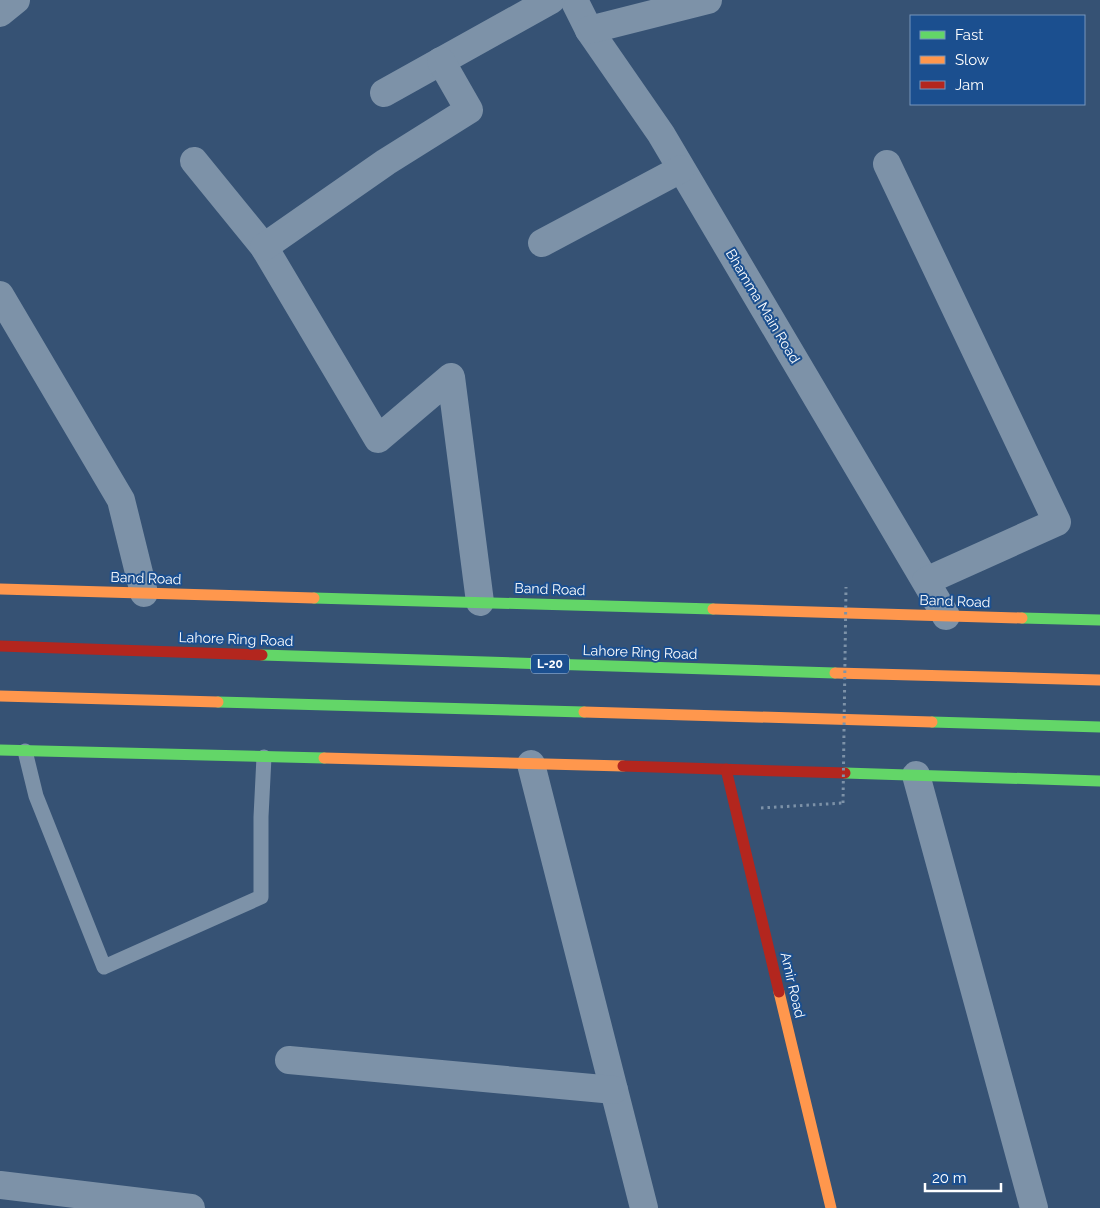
<svg xmlns="http://www.w3.org/2000/svg" width="1100" height="1208" viewBox="0 0 1100 1208" font-family="Raleway,sans-serif">
<style>
.lines{fill:none;stroke-linecap:round;stroke-linejoin:round}
.path{stroke:#7d92a8;stroke-width:3;stroke-dasharray:2.5 4;stroke-linecap:butt}
.lane{stroke:#7d92a8;stroke-width:15}
.street{stroke:#7d92a8;stroke-width:28}
.fast{stroke:#63d668;stroke-width:11}
.slow{stroke:#ff974d;stroke-width:11}
.jam{stroke:#b3261e;stroke-width:11}
.path-bridge{stroke:#7d92a8;stroke-width:3;stroke-dasharray:2.5 4;stroke-linecap:butt}
.labels{text-anchor:middle;stroke-width:4;stroke-linejoin:round;paint-order:stroke}
.shield{fill:#1b4f8f;stroke:#bbcadd;stroke-width:1}
.shield-label{font-size:12px;font-weight:bold;fill:#fff}
.street-label{font-size:14px;fill:#fff;stroke:#1b4f8f}
</style>
<rect width="100%" height="100%" fill="#365274"/>
<g class="lines">
<path class="path" d="M761,808L843,803"/>
<path class="lane" d="M25,751L36,796L104,967L261,897V817L264,757"/>
<g class="street">
<path d="M574,0L589,30L661,134L946,616"/>
<path d="M0,13L16,0"/>
<path d="M589,30L708,0"/>
<path d="M384,93L551,0"/>
<path d="M194,161L264,247L378,439L451,377L480,602"/>
<path d="M887,164L1057,522L926,581"/>
<path d="M542,243L681,169"/>
<path d="M264,247L386,162L469,110L441,61"/>
<path d="M0,295L121,500L144,593"/>
<path d="M531,764L644,1208"/>
<path d="M916,775L1034,1208"/>
<path d="M289,1060L614,1090"/>
<path d="M0,1185L191,1208"/>
</g>
<g class="fast">
<path d="M314,598L713,609"/>
<path d="M1022,618L1100,620"/>
<path d="M262,655L835,673"/>
<path d="M218,702L584,712"/>
<path d="M932,722L1100,727"/>
<path d="M0,750L324,758"/>
<path d="M845,773L1100,781"/>
</g>
<g class="slow">
<path d="M0,589L314,598"/>
<path d="M713,609L1022,618"/>
<path d="M835,673L1100,680"/>
<path d="M0,696L218,702"/>
<path d="M584,712L932,722"/>
<path d="M324,758L623,766"/>
<path d="M779,992L831,1208"/>
</g>
<g class="jam">
<path d="M0,646L262,655"/>
<path d="M623,766L845,773"/>
<path d="M726,769L779,992"/>
</g>
<path class="path-bridge" d="M843,803L846,587"/>
</g>
<g class="labels">
<rect class="shield" x="531" y="654.5" width="38" height="19" rx="4"/>
<g class="shield-label">
<text x="550" y="668">L-20</text>
</g>
<g class="street-label">
<text transform="translate(763 306) rotate(59)" y="5">Bhamma Main Road</text>
<text transform="translate(146 578) rotate(2)" y="5">Band Road</text>
<text transform="translate(550 589) rotate(2)" y="5">Band Road</text>
<text transform="translate(955 601) rotate(2)" y="5">Band Road</text>
<text transform="translate(236 639) rotate(2)" y="5">Lahore Ring Road</text>
<text transform="translate(640 652) rotate(2)" y="5">Lahore Ring Road</text>
<text transform="translate(793 985) rotate(77)" y="5">Amir Road</text>
</g>
</g>
<rect x="910" y="15" width="175" height="90" fill="#1b4f8f" stroke="#7695bc"/>
<rect x="920" y="31" width="25" height="8" fill="#63d668" stroke="#7695bc"/>
<text x="955" y="40" font-size="15" fill="#ffffff">Fast</text>
<rect x="920" y="56" width="25" height="8" fill="#ff974d" stroke="#7695bc"/>
<text x="955" y="65" font-size="15" fill="#ffffff">Slow</text>
<rect x="920" y="81" width="25" height="8" fill="#b3261e" stroke="#7695bc"/>
<text x="955" y="90" font-size="15" fill="#ffffff">Jam</text>
<path d="M925 1183v8h76v-8" fill="none" stroke="#ffffff" stroke-width="2.5"/>
<text x="932" y="1183" font-size="15" fill="#ffffff" stroke="#1b4f8f" stroke-width="4" paint-order="stroke">20 m</text>
</svg>
